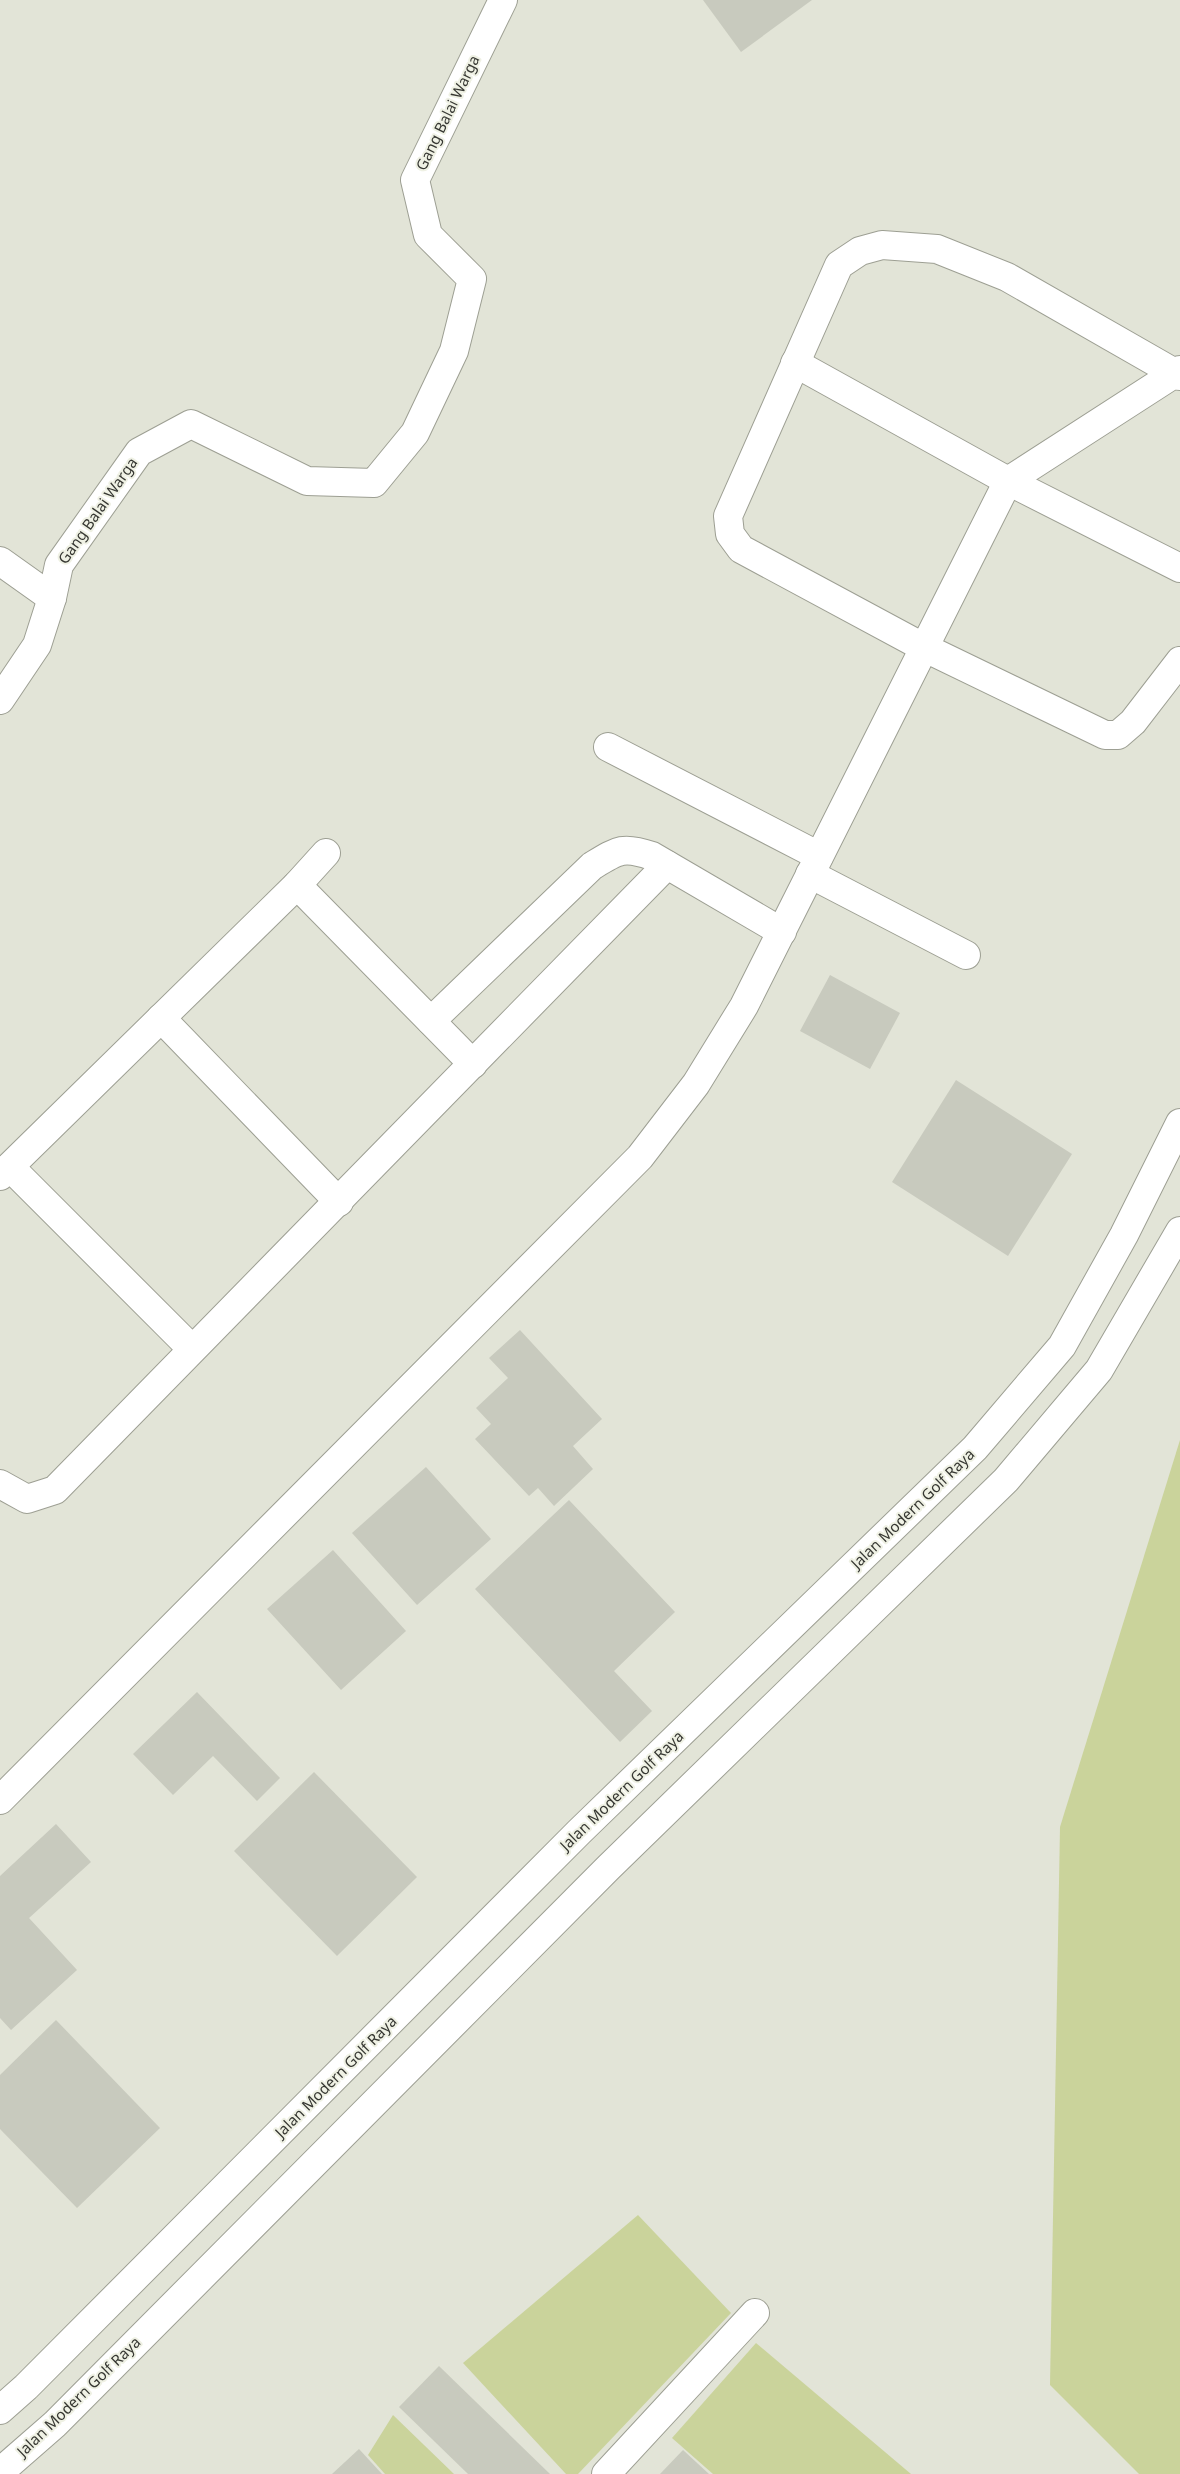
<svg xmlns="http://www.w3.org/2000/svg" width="1180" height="2474" viewBox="0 0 1180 2474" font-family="'Noto Sans',sans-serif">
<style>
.green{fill:#cad39b}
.building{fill:#c8cabe}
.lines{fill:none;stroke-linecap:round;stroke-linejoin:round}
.minor-casing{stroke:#9d9f93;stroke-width:30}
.minor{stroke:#fff;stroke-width:28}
.labels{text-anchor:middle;stroke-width:4;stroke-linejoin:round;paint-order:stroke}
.street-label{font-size:15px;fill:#363732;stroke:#eff1e4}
</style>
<rect width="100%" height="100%" fill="#e2e4d7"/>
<g class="green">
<path d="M1180,1440V2474H1139L1050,2385L1060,1827Z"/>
<path d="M638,2215L731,2313L578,2474H566L463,2363Z"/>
<path d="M756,2343L911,2474H713L672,2438Z"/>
<path d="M393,2415L454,2474H385L368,2455Z"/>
</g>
<g class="building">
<path d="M703,0H812L741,52Z"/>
<path d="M830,975L900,1013L870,1069L800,1031Z"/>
<path d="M956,1080L1072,1154L1008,1256L892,1182Z"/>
<path d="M520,1330L602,1419L573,1446L593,1469L554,1506L538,1488L529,1496L475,1439L491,1424L476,1408L508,1378L489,1358Z"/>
<path d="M426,1467L491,1539L417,1605L352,1533Z"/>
<path d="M569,1500L675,1612L614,1671L652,1711L620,1742L475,1589Z"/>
<path d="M333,1550L406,1631L341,1690L267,1609Z"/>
<path d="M197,1692L280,1778L257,1801L213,1756L173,1795L133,1754Z"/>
<path d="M314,1772L417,1877L337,1956L234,1851Z"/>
<path d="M56,1824L91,1862L29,1918L77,1970L11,2030L0,2018V1876Z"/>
<path d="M56,2020L160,2128L77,2208L0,2129V2075Z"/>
<path d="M439,2366L550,2474H468L399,2407Z"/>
<path d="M359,2449L382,2474H332Z"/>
<path d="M683,2450L709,2474H660Z"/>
</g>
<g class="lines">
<defs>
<g id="minor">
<path d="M795,363L1008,481L1180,568"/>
<path d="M1180,376L1007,277L937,249L882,245L860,251L839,265L728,516L730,534L741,549L923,647L1105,735H1118L1133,722L1180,661"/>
<path d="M0,561L52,598"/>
<path d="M0,700L37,645L52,598L59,565L139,452L191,424L307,481L374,483L415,433L454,351L472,279L428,235L415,180L503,0"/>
<path d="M608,747L819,856"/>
<path d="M810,874L966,955"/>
<path d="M297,885L473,1064"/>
<path d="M161,1018L339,1202"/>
<path d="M431,1021L592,866C618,850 623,846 652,856L782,932"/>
<path d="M10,1167L192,1349"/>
<path d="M0,1176L297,885L326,853"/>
<path d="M0,1484L27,1499L55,1490L667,865"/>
<path d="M0,1800L640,1157L696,1084L744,1006L1008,481L1180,370"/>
<path d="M0,2410L26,2387L579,1832L975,1448L1062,1346L1124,1235L1180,1123"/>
<path d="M0,2472L55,2424L608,1868L1006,1480L1099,1370L1180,1231"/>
<path d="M606,2474L755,2313"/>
</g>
</defs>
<use href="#minor" class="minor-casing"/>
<use href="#minor" class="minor"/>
</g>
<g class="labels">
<g class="street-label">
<text transform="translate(448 113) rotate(-64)" y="5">Gang Balai Warga</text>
<text transform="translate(98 511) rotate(-55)" y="5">Gang Balai Warga</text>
<text transform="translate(913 1509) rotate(-44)" y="5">Jalan Modern Golf Raya</text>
<text transform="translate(622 1791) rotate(-44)" y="5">Jalan Modern Golf Raya</text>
<text transform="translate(336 2077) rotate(-45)" y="5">Jalan Modern Golf Raya</text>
<text transform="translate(79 2397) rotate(-44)" y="5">Jalan Modern Golf Raya</text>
</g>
</g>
</svg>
